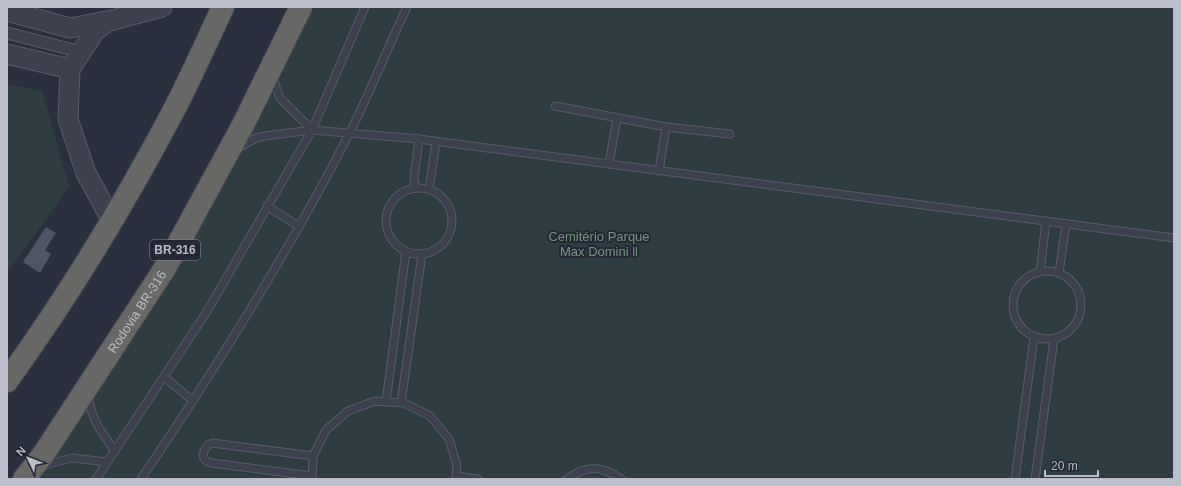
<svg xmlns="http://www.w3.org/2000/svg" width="1181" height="486" viewBox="0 0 1181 486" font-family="Arial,sans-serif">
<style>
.green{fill:#2d3d42}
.building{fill:#4f5466}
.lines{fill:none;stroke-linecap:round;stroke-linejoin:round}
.service-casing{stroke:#595d6a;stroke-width:9}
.pedestrian-casing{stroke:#595d6a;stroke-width:13}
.tertiary-casing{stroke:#595d6a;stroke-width:21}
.trunk-casing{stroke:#464a57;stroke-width:24}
.service{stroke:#3e4250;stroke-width:7}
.pedestrian{stroke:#3e4250;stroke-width:11}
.tertiary{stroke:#3e4250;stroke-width:19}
.trunk{stroke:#686866;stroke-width:22}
.labels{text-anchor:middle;stroke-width:4;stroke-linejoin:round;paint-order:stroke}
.shield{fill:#232736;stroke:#8d919e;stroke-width:1}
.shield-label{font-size:12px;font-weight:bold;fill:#bbbeca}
.park-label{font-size:13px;fill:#759884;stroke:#232736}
.street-label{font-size:13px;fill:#bbbeca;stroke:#232736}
</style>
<rect width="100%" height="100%" fill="#2a2f40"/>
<g class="green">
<path d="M301,7H1174V479H24L165,268Z"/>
<path d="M7,84L42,91L69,187L7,273Z"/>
</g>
<path class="building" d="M46,227L56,233L45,250L51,254L40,273L23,262Z"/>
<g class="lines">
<defs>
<g id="service">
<path d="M272,76L280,98L312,130L419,139L1174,238"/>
<path d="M555,106L666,127L730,134"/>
<path d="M238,148L256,138L265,136L312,130"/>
<path d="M609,164L617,118"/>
<path d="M659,171L666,127"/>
<path d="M415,188L414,178L419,139"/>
<circle cx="419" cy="221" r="33"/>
<path d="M429,189L436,142"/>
<path d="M267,206L298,226"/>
<circle cx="1047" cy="305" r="34"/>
<path d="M1040,272L1046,221"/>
<path d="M1059,273L1066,224"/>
<path d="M164,377L193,401"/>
<path d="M88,397C92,420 101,432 115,451"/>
<path d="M386,402L406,251"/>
<path d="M401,403L422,254"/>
<path d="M41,466L72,458L107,462"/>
<path d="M312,476L211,463L206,461L203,456C204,449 206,446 212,443L313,456"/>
<path d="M456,476L478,479"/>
<path d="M96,479L206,313L312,130L365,7"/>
<path d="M141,479C216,368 288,254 349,134C370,93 387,49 407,7"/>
<path d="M312,479L313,456L326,430L348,411L375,401L404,403L430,416L449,439L457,466L456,479"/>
<path d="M567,479C587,465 601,465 621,479"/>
<path d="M1015,479L1034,337"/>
<path d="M1035,479L1054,339"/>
</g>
<path id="pedestrian" d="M7,33L81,52"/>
<g id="tertiary">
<path d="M7,11L70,28L107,21"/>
<path d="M7,54L70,69"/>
<path d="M112,221L86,173L68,119L70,69L95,31L109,21L162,7"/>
</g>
<g id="trunk">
<path d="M7,381C69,295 125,203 175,108C192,75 207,41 223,7"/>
<path id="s1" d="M24,479L43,455L165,268L243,125L301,7"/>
</g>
</defs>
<use href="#service" class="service-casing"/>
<use href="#pedestrian" class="pedestrian-casing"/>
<use href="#tertiary" class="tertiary-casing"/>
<use href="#trunk" class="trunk-casing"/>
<use href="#service" class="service"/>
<use href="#pedestrian" class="pedestrian"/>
<use href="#tertiary" class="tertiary"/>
<use href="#trunk" class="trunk"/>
</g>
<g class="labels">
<rect class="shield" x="150" y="240" width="50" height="20" rx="3"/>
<g class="shield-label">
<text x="175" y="254">BR-316</text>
</g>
<g class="park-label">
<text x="599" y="241">Cemitério Parque<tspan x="599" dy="15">Max Domini ll</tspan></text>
</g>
<g class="street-label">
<text dy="5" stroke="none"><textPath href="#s1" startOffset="202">Rodovia BR-316</textPath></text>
</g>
</g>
<rect width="1181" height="486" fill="none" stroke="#bbbeca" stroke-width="16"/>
<g transform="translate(28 458) rotate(313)" stroke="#232736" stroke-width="3" paint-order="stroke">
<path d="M0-3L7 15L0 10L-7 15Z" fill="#bbbeca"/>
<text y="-6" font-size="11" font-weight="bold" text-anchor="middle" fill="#bbbeca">N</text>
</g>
<path d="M1045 470v6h53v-6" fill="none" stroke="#bbbeca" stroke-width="2"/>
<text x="1051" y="470" font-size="12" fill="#bbbeca" stroke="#232736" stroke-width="3" paint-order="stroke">20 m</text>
</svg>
